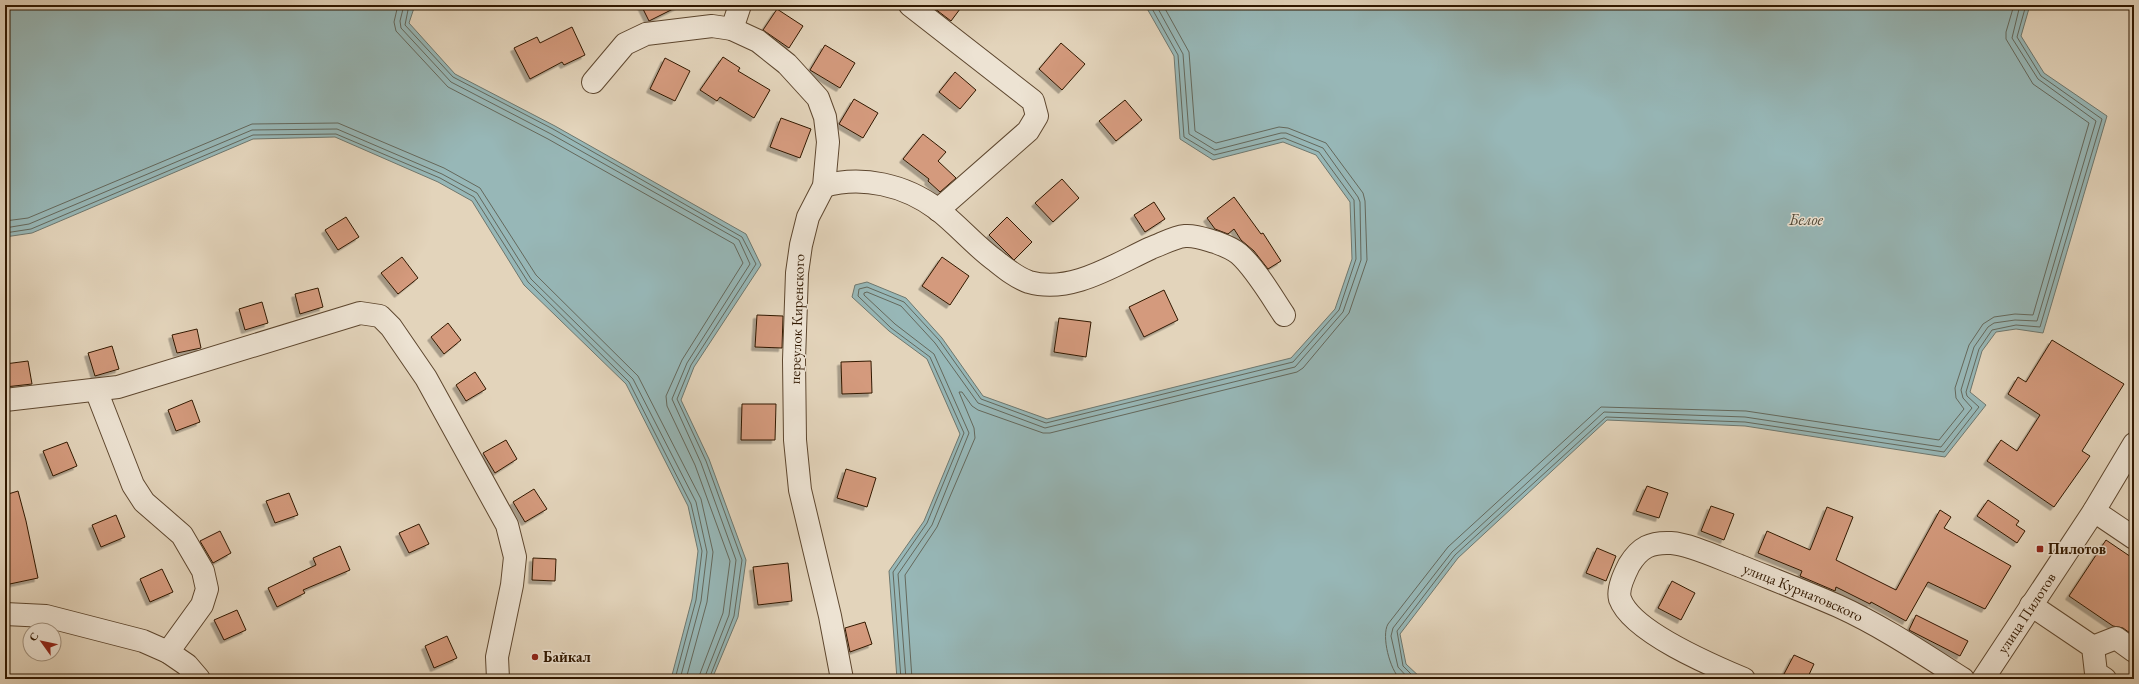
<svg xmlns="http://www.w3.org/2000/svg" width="2139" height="684" viewBox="0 0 2139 684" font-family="'EB Garamond',serif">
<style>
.water{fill:#97b7b7;stroke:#6e776e}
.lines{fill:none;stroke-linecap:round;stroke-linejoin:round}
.shore{stroke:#64685c;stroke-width:1}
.building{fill:#d49a7d;stroke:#311800;filter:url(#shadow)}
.minor-casing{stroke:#5e472f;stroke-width:24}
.minor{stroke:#ede3d3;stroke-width:22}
.poi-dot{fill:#8f2418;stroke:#ede3d3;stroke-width:1.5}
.labels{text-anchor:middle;stroke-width:3;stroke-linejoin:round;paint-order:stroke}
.street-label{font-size:15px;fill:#311800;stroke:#ede3d3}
.poi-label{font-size:15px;font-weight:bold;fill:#311800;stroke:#ede3d3;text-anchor:start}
.water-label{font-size:16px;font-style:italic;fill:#504837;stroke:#ede3d3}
</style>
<defs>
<filter id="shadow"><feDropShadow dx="-3.5" dy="3.5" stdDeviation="0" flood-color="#0004"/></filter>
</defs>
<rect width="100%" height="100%" fill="#e3d4bb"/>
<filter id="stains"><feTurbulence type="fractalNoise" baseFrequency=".005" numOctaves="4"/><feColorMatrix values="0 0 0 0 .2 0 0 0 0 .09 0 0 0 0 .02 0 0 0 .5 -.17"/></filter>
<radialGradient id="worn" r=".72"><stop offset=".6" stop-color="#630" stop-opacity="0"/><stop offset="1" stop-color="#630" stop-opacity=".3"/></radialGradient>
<g class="water">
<path d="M5,5H415L409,23L455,74L555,126L746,234L761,265L694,367L681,400L709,459L746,560L738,617L712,679H671L692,599L698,551L688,506L626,384L524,285L472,201L438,182L335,137L253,139L32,233L5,237Z"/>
<path d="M1145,5H2030L2021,36L2044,73L2107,116L2043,333L2016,329L1996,332L1982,351L1970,392L1986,405L1945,457L1745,426L1607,420L1458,558L1400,634L1406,664L1422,679H897L889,571L924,521L960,434L927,359L889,331L852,297L855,285L867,282L906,298L942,338L983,396L1047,419L1291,358L1335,309L1352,259L1350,202L1316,155L1283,142L1213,160L1180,139L1174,56Z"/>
</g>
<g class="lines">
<g class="shore">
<path d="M398,5L394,22L396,31L448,87L548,139L734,244L743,263L682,360L666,396L667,406L695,465L730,561L723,613L698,679"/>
<path d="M404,5L400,21L401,28L451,82L551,134L739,240L750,264L687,363L672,399L701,463L736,560L729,615L704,679"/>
<path d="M409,5L405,25L453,77L553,129L742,237L756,264L691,365L677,399L706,461L742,560L734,616L709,679"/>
<path d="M5,221L28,218L252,124L338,123L444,168L480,188L536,275L638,376L701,499L713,552L707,602L686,679"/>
<path d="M5,228L29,224L252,130L337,129L442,174L477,193L531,279L633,379L696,502L707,552L701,601L680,679"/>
<path d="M5,233L31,229L253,135L336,134L440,178L474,197L528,282L629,382L691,504L702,551L696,600L675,679"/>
<path d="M901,679L893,572L927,523L964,433L930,357L891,328L858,296L859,289L867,287L904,302L939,340L981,399L1046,423L1293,362L1339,310L1356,259L1354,200L1319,152L1284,138L1214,155L1184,137L1178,55L1150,5"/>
<path d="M906,679L898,574L932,525L969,433L934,354L895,324L864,295V293L867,292L901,306L935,343L978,403L1045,428L1295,367L1343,312L1361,260L1360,202L1358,197L1323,148L1286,133H1281L1215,150L1189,134L1183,54L1156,5"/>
<path d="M912,679L905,575L937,527L975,438L974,428L959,392H962L972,406L978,410L1043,433H1050L1297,372L1303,368L1349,313L1367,260L1365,201L1363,193L1326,143L1288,128L1279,127L1216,143L1195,131L1189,52L1163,5"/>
<path d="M1400,679C1390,670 1381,636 1388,624L1448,547L1601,407L1746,411L1939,440L1964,409L1956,398L1955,388L1969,345L1983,324L1994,317L2015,314L2033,315L2089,123L2033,84L2006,39V32L2014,5"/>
<path d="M1409,679L1398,667L1391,636L1393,628L1452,552L1604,412L1745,417L1941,447L1972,408L1963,398L1961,390L1974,347L1988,327L1994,323L2015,320L2037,321L2096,121L2038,79L2012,38L2020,5"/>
<path d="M1416,679L1403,666L1397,631L1455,555L1606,417L1745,422L1944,452L1979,407L1967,396L1966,392L1979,349L1992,330L2016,325L2040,327L2102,119L2041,76L2017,37L2026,5"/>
</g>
</g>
<g class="building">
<path d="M641,5H681L649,21Z"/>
<path d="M930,5H963L951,21Z"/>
<path d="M777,9L803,26L789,48L763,30Z"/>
<path d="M572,27L585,55L564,65L562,62L530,79L514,48L537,37L540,43Z"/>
<path d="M1061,43L1085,64L1062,90L1039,69Z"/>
<path d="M825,45L855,63L840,88L810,70Z"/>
<path d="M723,57L740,68L738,71L770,90L754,118L720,97L717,101L700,90Z"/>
<path d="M665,58L690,71L675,101L650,89Z"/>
<path d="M955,72L976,90L960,109L939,92Z"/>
<path d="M854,99L878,113L863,138L839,124Z"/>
<path d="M1125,100L1142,120L1116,141L1099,121Z"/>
<path d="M781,118L811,129L800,158L770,147Z"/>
<path d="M923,134L946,152L938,161L956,178L940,192L928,181L929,179L903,159Z"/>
<path d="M1062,179L1079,198L1053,222L1035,203Z"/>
<path d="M1234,197L1261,234L1263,233L1281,261L1268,269L1254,251L1241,240L1234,229L1228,234L1215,229L1207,218Z"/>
<path d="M1154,202L1165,219L1145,232L1134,215Z"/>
<path d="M346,217L359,237L338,250L325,230Z"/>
<path d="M1007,217L1032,242L1014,260L989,235Z"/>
<path d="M402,257L418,278L398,294L381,273Z"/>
<path d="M942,257L969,276L950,305L922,286Z"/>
<path d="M318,288L323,307L300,314L295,294Z"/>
<path d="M1164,290L1178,320L1144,337L1129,307Z"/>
<path d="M262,302L268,323L245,330L239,309Z"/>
<path d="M757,315L783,316L782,348L755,347Z"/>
<path d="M1059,318L1091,322L1086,357L1054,352Z"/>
<path d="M448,323L461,340L444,354L431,337Z"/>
<path d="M197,329L201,348L177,353L172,335Z"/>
<path d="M2052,340L2124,384L2082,451L2090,456L2054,507L1987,461L2001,440L2017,451L2040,415L2008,394L2018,377L2026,382Z"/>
<path d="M112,346L119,369L95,376L88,353Z"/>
<path d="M28,361L32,384L5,387V364Z"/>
<path d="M871,361L872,393L842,394L841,362Z"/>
<path d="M475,372L486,389L466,401L456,385Z"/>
<path d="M192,400L200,422L176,431L168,410Z"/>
<path d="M742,404H776L775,440H741Z"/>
<path d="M506,440L517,459L495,473L483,453Z"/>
<path d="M67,442L77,466L53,476L43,451Z"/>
<path d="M846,469L876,478L867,507L837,498Z"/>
<path d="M1647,486L1668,493L1659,518L1636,511Z"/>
<path d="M534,489L547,509L525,522L513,502Z"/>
<path d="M18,491L26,521L38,578L5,585V495Z"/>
<path d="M289,493L298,515L275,523L266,501Z"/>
<path d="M1988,500L2019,521L2016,525L2025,531L2017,543L1977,516Z"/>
<path d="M1711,506L1734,514L1724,540L1701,531Z"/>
<path d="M1827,507L1853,517L1836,560L1896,590L1940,510L1951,517L1944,528L2011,566L1985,609L1928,582L1906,621L1871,602L1870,604L1836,587L1835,591L1800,576L1802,571L1758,553L1767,531L1810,550Z"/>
<path d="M116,515L125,537L101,547L92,525Z"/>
<path d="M419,524L429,544L409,553L399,533Z"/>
<path d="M220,531L231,553L213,563L200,541Z"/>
<path d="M2106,540L2134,559V636L2123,628L2113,626L2069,596Z"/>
<path d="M340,546L350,570L303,590L305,593L277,607L268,588L316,565L313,558Z"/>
<path d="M1597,548L1616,556L1606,581L1586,573Z"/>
<path d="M533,558L556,559L555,581L532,580Z"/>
<path d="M788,563L792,601L758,605L753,567Z"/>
<path d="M162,569L173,592L150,602L140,579Z"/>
<path d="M1672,581L1695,593L1681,620L1658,608Z"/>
<path d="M237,610L246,630L224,640L214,620Z"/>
<path d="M1916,615L1968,641L1960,656L1909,630Z"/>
<path d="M865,622L872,644L850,652L845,628Z"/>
<path d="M447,636L457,658L434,668L425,646Z"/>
<path d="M1794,655L1814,664L1807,679H1795L1784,674Z"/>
</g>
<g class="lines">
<defs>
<g id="minor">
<path d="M910,5L1033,101L1037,116L1028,131L938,210"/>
<path d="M732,29L740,5"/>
<path d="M593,82L625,44L646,34L712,26L732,29L758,41L787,64L818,98L825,117L828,142L824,186L808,217L801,245L797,273L794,360L795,440L800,490L830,616L842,679"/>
<path d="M824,186C862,175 905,185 937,209C958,225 975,246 996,261C1006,269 1017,278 1029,282C1071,294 1114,265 1151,248C1162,244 1174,237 1185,236C1195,235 1205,239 1215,242C1223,245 1232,248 1239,254C1255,268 1272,297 1284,315"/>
<path d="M96,390L133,485L144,502L182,535L203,571L207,589L202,605L168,652"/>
<path d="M5,400L118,387L360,313L380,316L391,327L426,378L507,525L515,557L512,585L497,657L498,679"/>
<path d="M2094,511L2134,538"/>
<path d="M2031,605L2093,647L2096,673L2105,679"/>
<path d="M5,614L46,616L143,641L168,652L187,665L199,679"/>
<path d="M2093,647L2116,638L2134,651"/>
<path id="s1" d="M1744,679C1713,666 1632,632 1620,599C1617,589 1625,573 1629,565C1640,547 1651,542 1671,543C1690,544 1721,559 1740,566C1772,579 1806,592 1838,606C1882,626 1922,653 1963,679"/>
<path id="s2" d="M1983,679L2094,511L2134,444"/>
</g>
</defs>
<use href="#minor" class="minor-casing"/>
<use href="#minor" class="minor"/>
</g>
<g class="poi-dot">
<rect x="2036" y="545" width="8" height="8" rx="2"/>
<circle cx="535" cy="657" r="4"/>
</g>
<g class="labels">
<g class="street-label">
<text transform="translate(797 319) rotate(-88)" y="5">переулок Киренского</text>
<text dy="5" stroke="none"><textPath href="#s1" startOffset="378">улица Курнатовского</textPath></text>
<text dy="5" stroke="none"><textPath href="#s2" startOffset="79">улица Пилотов</textPath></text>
</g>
<g class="poi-label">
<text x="2048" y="554">Пилотов</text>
<text x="543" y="662">Байкал</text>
</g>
<g class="water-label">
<text x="1806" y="225">Белое</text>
</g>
</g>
<rect width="2139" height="684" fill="none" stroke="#e3d4bb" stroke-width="20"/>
<rect x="6" y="6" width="2127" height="672" fill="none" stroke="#311800" stroke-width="2"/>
<rect x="10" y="10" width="2119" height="664" fill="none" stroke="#311800"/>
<g transform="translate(42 642) rotate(303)"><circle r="19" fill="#ede3d3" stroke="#a2927f"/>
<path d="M0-3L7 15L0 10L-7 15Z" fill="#8f2418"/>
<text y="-6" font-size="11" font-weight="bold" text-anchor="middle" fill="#311800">С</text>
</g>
<rect width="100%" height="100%" filter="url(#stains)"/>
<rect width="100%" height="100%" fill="url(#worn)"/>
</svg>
